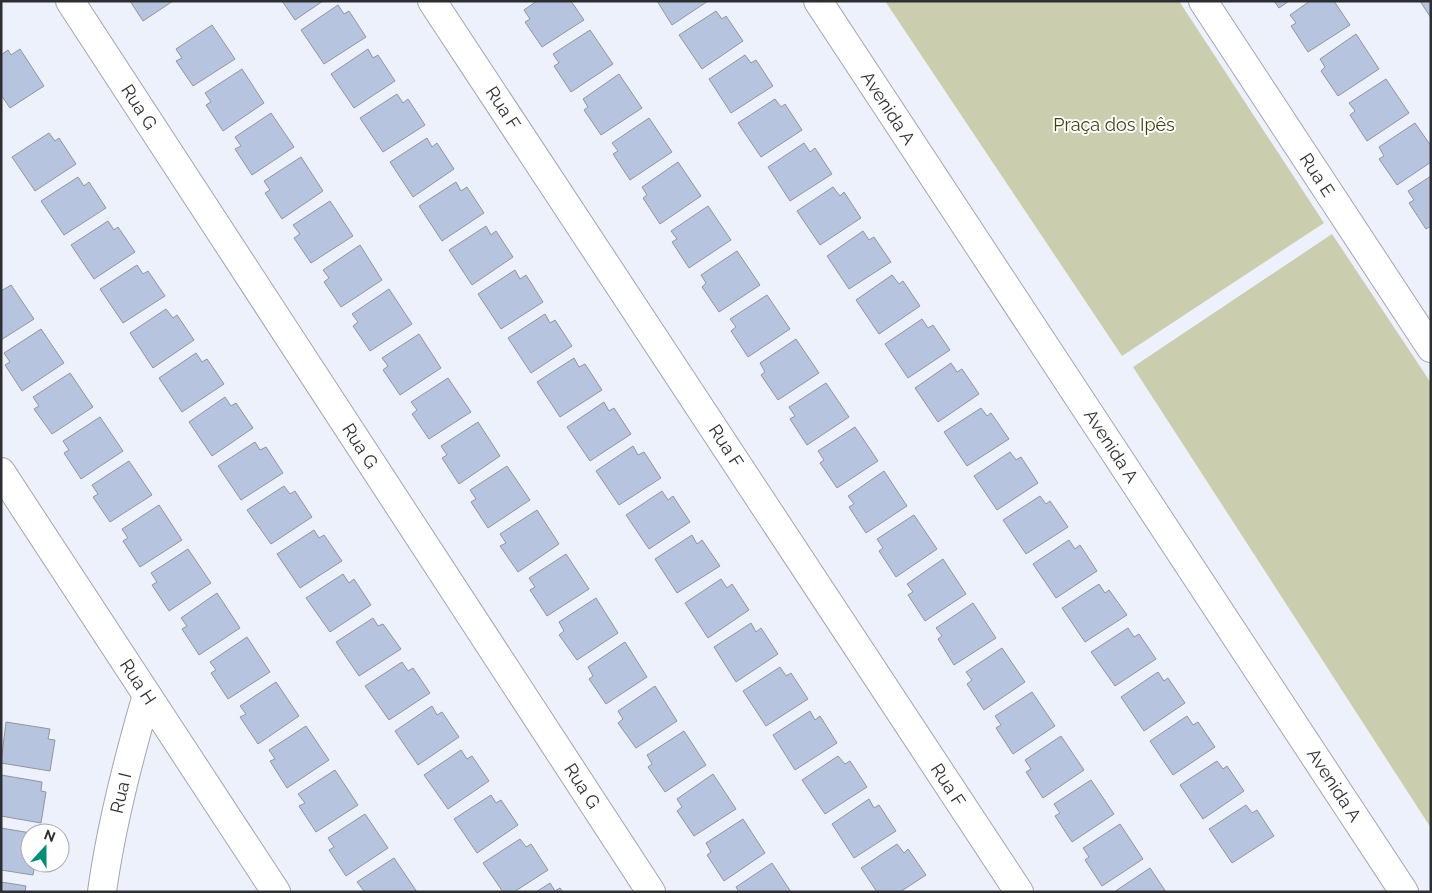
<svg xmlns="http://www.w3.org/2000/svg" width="1432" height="893" viewBox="0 0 1432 893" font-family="Raleway,sans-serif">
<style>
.green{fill:#cacdae}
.building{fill:#b6c4e0;stroke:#91959e}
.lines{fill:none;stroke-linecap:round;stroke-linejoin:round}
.minor-casing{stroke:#a1a6af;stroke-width:30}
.minor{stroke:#fff;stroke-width:28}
.labels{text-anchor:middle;stroke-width:4;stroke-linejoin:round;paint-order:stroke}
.street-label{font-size:18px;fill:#2c2e31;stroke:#fefefe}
.park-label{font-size:18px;fill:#3f410b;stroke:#fefefe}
</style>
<rect width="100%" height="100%" fill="#ecf1fb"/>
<g class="green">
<path d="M885,1H1179L1324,223L1122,356Z"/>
<path d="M1332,234L1431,383V828L1133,367Z"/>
</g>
<g class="building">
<path d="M130,1H173L143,21Z"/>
<path d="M282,1H323L295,20Z"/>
<path d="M537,1H571L584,20L542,47L525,22L530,19L524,10Z"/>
<path d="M657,1H708L672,25Z"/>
<path d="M1274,1H1289L1279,8Z"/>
<path d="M1310,1H1334L1350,25L1308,52L1291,26L1296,23L1290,15Z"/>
<path d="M1420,1H1431V18Z"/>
<path d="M338,5L344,14L349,11L366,37L324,64L301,30Z"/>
<path d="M716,11L722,19L726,16L743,41L702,69L679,35Z"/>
<path d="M212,25L235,59L193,86L176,61L182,58L176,49Z"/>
<path d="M590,30L613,64L571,92L554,66L559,63L553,54Z"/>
<path d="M1356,34L1379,69L1338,96L1321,71L1325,67L1320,59Z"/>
<path d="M20,49L44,86L10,108L1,95V55L8,50L11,55Z"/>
<path d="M368,49L373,58L378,55L395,81L354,108L331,74Z"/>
<path d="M745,55L751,63L756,60L773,86L731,113L709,79Z"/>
<path d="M242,69L264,103L223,131L206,105L211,102L205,93Z"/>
<path d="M619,74L642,108L601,135L584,110L588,107L583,99Z"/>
<path d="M1386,79L1409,113L1367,141L1350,115L1355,111L1349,103Z"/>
<path d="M397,94L403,103L408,99L425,125L383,152L360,118Z"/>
<path d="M775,99L781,107L785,104L802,130L761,157L738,123Z"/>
<path d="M271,113L294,147L252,175L235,149L241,146L235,137Z"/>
<path d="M649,118L672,152L630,180L613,154L618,151L612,143Z"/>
<path d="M1415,123L1431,146V162L1397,185L1379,159L1384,156L1379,147Z"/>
<path d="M49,133L55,141L59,138L76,164L35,191L12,157Z"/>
<path d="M427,138L432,147L437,143L454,169L413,197L390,162Z"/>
<path d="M804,143L810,152L815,148L832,174L790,201L768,167Z"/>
<path d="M301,157L323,191L282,219L265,193L270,190L264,181Z"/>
<path d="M678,162L701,196L660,224L643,198L647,195L642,187Z"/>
<path d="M1431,176V226L1426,229L1409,203L1414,200L1408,191Z"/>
<path d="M78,177L84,186L89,182L106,208L64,235L41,201Z"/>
<path d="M456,182L461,191L467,187L484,213L442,241L419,206Z"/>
<path d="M833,187L840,196L844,192L861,218L820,245L797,211Z"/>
<path d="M330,201L353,236L311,263L294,238L300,234L293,225Z"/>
<path d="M708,206L731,240L689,268L672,242L677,239L671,231Z"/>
<path d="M108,221L114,230L118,227L135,252L94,279L71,245Z"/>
<path d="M486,226L491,235L496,231L513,257L472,285L449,250Z"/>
<path d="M863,231L869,240L874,237L891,262L849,289L827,256Z"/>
<path d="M360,245L382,280L341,307L324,282L329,278L323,270Z"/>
<path d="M737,251L760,285L719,312L702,287L706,283L701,275Z"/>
<path d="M137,265L143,274L148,271L165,296L123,323L100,289Z"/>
<path d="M515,270L520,279L526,275L543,302L501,329L478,294Z"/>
<path d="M892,275L899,284L903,281L920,306L879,334L856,300Z"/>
<path d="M11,285L34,319L1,340V291Z"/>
<path d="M389,289L412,324L370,351L353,326L358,322L352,314Z"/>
<path d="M767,295L790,329L748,357L731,331L736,327L730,319Z"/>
<path d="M166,309L173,318L177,315L194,340L153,368L130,333Z"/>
<path d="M545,314L550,323L555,320L572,346L531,373L508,338Z"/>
<path d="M922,319L928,328L933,325L950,350L908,378L885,344Z"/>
<path d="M41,329L64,363L22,391L5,365L10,362L4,353Z"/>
<path d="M419,334L441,368L400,395L383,370L388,366L382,358Z"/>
<path d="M796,339L819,373L778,400L761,375L765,372L760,363Z"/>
<path d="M196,353L202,362L207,359L224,384L182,412L159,378Z"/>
<path d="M574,358L579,367L585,364L602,390L560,417L537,382Z"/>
<path d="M951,363L957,372L962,369L979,394L938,422L915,388Z"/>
<path d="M70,373L93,407L52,434L34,409L39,406L33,397Z"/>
<path d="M448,378L471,412L429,439L412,414L417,410L411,402Z"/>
<path d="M826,383L849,417L807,445L790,419L795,416L789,407Z"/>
<path d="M225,397L231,406L236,403L253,428L212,456L189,422Z"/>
<path d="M604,402L609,411L614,408L631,434L590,461L567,427Z"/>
<path d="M981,408L987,416L991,413L1009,439L967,466L944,432Z"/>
<path d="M100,417L123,451L81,479L64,453L69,450L63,441Z"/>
<path d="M478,422L500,456L459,484L442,458L447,455L441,446Z"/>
<path d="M855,427L878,461L837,488L820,463L824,460L818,451Z"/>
<path d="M255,442L260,450L266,447L283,473L241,500L218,466Z"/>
<path d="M633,446L638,455L644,452L661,478L619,505L596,471Z"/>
<path d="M1010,452L1016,460L1021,457L1038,483L997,510L974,476Z"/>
<path d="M129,461L152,495L110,522L93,497L98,494L92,485Z"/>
<path d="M507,466L530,500L488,528L471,502L476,499L470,490Z"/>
<path d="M884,471L907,506L866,533L849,507L854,504L848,496Z"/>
<path d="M284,486L290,494L295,491L312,517L271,544L247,510Z"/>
<path d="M662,491L668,500L673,496L690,522L649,549L626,515Z"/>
<path d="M1040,496L1046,504L1050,501L1068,527L1026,554L1003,520Z"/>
<path d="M159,505L182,540L140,567L123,541L128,538L122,529Z"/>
<path d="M537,510L559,544L518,572L500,546L506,543L500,534Z"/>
<path d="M914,515L937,549L896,577L879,551L883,548L877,539Z"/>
<path d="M314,530L319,538L324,535L342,561L300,588L277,554Z"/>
<path d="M692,535L697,544L702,540L720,566L677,593L655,559Z"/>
<path d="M1069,540L1075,549L1080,545L1097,571L1056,598L1033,564Z"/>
<path d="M188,549L211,583L169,611L152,585L157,582L151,573Z"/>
<path d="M566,554L589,589L547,616L530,590L535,587L529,578Z"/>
<path d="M943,559L966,594L925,621L908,595L913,592L907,584Z"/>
<path d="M343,574L349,583L354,579L371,605L330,632L306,598Z"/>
<path d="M721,579L727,588L732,584L749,610L708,638L685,603Z"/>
<path d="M1099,584L1105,593L1109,590L1127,615L1085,642L1062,608Z"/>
<path d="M217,593L240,628L199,655L182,629L187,626L181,618Z"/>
<path d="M596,598L618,633L577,660L559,635L564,631L559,622Z"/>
<path d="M973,603L996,638L954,665L938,639L942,636L936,628Z"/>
<path d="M373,618L378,626L383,624L401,649L359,676L336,642Z"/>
<path d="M751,623L756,632L761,628L778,654L736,682L714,647Z"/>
<path d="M1128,628L1134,637L1139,634L1156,659L1115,686L1091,652Z"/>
<path d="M247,637L270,672L228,699L211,673L216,670L210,662Z"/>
<path d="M625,642L647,677L606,704L589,679L593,676L588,667Z"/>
<path d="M1002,648L1025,682L984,710L967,684L972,680L966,672Z"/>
<path d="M402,662L408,671L413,668L430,693L389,720L365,686Z"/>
<path d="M780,667L786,676L791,673L808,699L766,726L743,691Z"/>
<path d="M1158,672L1164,681L1168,678L1185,703L1144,731L1121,697Z"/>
<path d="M276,682L299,716L258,744L240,717L246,714L240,706Z"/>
<path d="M655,686L677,721L636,748L618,723L623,719L618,711Z"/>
<path d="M1032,692L1055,726L1013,754L996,728L1001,725L995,716Z"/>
<path d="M432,706L437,715L442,712L459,737L418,765L395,731Z"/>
<path d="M810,711L815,720L820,716L837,743L795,770L773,735Z"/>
<path d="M1187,716L1193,725L1198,722L1215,747L1173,775L1150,741Z"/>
<path d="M6,722L50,729L48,739L55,740L50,771L1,763Z"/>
<path d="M306,726L329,760L287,788L270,761L275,759L269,750Z"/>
<path d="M684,731L706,765L665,792L648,767L652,764L647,755Z"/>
<path d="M1061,736L1084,770L1043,798L1026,772L1031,769L1025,760Z"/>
<path d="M461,750L467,759L472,756L489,781L448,809L424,775Z"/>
<path d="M838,756L845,764L850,761L867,787L825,814L802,780Z"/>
<path d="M1217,761L1223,769L1227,766L1244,791L1203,819L1180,785Z"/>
<path d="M335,770L358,805L316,832L299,806L305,803L298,794Z"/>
<path d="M713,774L736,809L694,836L677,811L682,807L677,799Z"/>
<path d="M1,775L42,782L41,791L46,792L41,823L1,816Z"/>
<path d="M1091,780L1114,814L1072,842L1055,816L1060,813L1054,804Z"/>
<path d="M491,795L496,803L501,800L518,825L477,853L454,819Z"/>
<path d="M869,799L874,808L879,805L896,831L854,858L832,824Z"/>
<path d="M1246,805L1252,813L1257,810L1274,836L1232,863L1209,829Z"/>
<path d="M365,814L388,848L346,876L329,850L334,847L328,838Z"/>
<path d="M743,819L765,853L724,881L707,855L711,852L706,843Z"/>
<path d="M1120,824L1143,859L1102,886L1085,860L1089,857L1083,848Z"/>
<path d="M1,828L31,833L30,863H35L33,875L1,870Z"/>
<path d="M520,839L526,847L531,844L548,870L514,892H503L483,863Z"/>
<path d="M897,844L904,853L908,849L926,875L900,892H877L861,868Z"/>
<path d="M394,858L417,892H362L364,891L357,882Z"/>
<path d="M772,863L791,892H739L736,887Z"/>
<path d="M1150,868L1166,892H1114Z"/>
<path d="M1,882L26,886L25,892H1Z"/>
<path d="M550,883L555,891L560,888L563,892H536Z"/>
</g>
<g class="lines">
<defs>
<g id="minor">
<path d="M70,1L651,892"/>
<path d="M432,1L1019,892"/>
<path d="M818,1L1404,892"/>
<path d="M1203,1L1431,348"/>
<path d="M1,472L276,892"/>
<path d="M102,892C111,825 128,760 147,695"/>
</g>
</defs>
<use href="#minor" class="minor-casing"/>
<use href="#minor" class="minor"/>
</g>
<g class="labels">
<g class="street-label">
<text transform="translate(139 107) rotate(57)" y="6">Rua G</text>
<text transform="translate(503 108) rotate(57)" y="6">Rua F</text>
<text transform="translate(888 108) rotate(57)" y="6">Avenida A</text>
<text transform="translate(1317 175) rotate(57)" y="6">Rua E</text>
<text transform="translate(360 446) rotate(57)" y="6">Rua G</text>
<text transform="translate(726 446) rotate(57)" y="6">Rua F</text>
<text transform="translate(1111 446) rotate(57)" y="6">Avenida A</text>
<text transform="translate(138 682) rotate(57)" y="6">Rua H</text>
<text transform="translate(948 785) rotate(57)" y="6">Rua F</text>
<text transform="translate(1334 785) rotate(57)" y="6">Avenida A</text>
<text transform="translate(582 786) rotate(57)" y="6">Rua G</text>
<text transform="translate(121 793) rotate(-77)" y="6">Rua I</text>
</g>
<g class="park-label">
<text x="1114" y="131">Praça dos Ipês</text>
</g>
</g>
<rect width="1432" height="893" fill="none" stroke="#2c2e31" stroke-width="5"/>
<g transform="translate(45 848) rotate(21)"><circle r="24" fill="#fefefe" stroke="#aaabac"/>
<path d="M0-4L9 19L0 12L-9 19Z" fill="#008e77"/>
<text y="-8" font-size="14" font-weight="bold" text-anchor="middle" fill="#2c2e31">N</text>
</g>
</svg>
